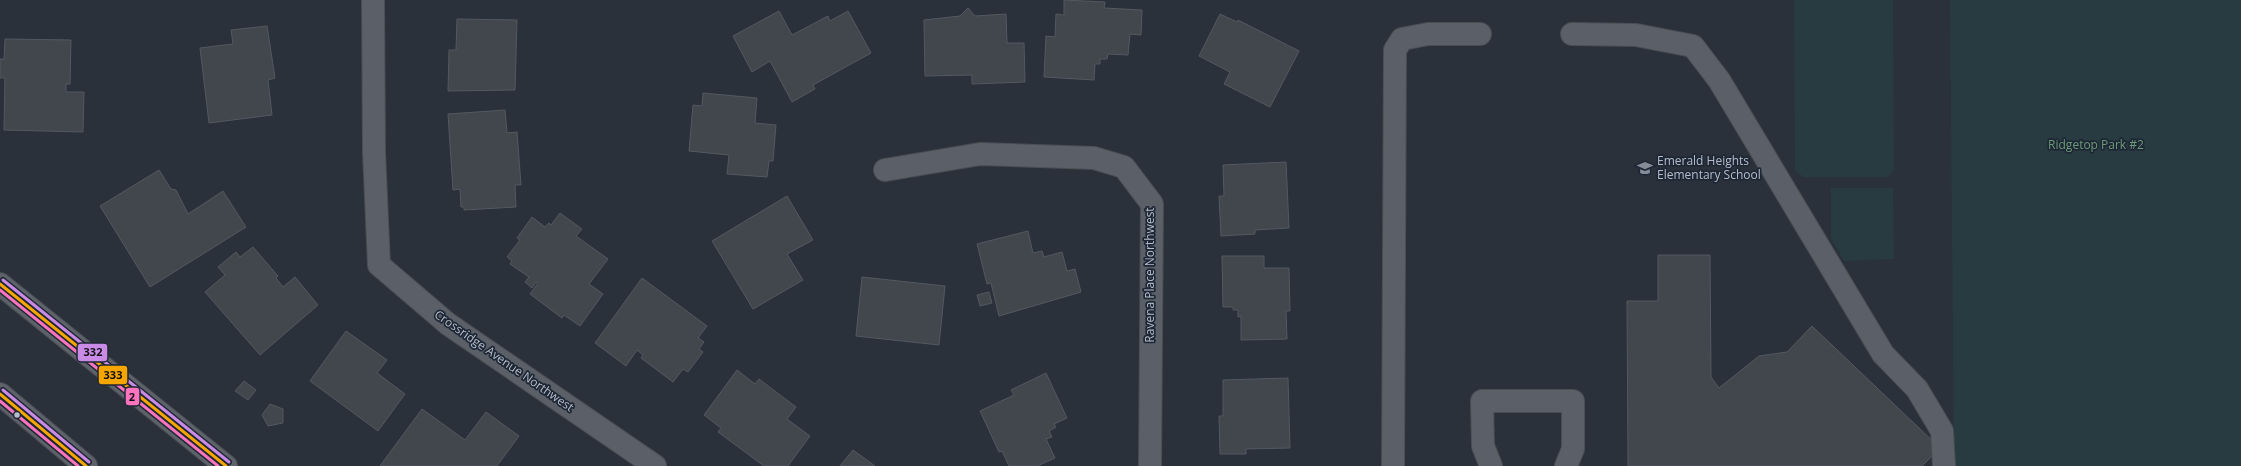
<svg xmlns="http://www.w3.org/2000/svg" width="2241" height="466" viewBox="0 0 2241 466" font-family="'Open Sans',sans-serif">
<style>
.green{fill:#283b40}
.building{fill:#42474e;stroke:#535961}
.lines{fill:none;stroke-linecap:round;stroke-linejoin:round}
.minor-casing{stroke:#494d54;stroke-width:24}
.major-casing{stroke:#494e57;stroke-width:24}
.minor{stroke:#5b6068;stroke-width:22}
.major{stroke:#5e6269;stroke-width:22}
.bus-1-casing{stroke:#1e2735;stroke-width:6}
.bus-2-casing{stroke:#1e2735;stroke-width:6}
.bus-3-casing{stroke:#1e2735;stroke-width:6}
.bus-1{stroke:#f7a600;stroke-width:3}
.bus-2{stroke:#fc73be;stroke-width:3}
.bus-3{stroke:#ca8be6;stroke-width:3}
.bus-dot{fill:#b5bdca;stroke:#1e2735;stroke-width:1.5}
.labels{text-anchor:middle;stroke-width:3.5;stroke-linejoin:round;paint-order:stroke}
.park-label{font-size:12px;fill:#6c9b78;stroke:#1e2735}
.poi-label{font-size:12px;fill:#b5bdca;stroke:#1e2735;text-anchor:start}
.street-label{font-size:12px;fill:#b5bdca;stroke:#1e2735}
.line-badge{stroke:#1e2735;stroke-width:1.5}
.pale-badge-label{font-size:11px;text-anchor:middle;font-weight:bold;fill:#111}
</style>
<rect width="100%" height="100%" fill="#2b313a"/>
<g class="green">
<path d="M1794,0H1893L1894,170L1888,177H1803L1795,170Z"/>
<path d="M1950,0H2241V466H1954Z"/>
<path d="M1831,188H1893L1894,259L1844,261L1831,238Z"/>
</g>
<g class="building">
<path d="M1064,0L1105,2L1104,8L1142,10L1141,35L1130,34L1128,55L1108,54L1107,59H1100V64H1095L1094,80L1044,77L1046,36L1055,37L1056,14L1064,15Z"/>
<path d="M968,8L975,16L1006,14L1007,43H1024L1025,82L972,84V75L925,76L924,20L960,16Z"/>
<path d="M779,11L792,35L828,16L830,21L848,11L871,53L813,85L815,89L792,102L770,61L752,72L733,36Z"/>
<path d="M1220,14L1237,22L1238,20L1299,51L1270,107L1224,84L1230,72L1199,56Z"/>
<path d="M457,19L517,20L515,90L448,91L449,50H456Z"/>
<path d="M267,26L275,78L268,80L272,115L209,123L200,48L233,44L231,30Z"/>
<path d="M5,39L71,40L70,84H66V92H84L83,132L4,130L5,78H0V59H4Z"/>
<path d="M703,93L757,98L755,123L776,125L773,161H769L767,177L727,174L729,155L689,151L693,105L702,106Z"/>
<path d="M505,110L507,133L517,132L521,185H515L516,207L464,210V207H461L460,189L453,190L448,114Z"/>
<path d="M1286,162L1289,228L1255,230V234L1221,236L1219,196H1224L1223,165Z"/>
<path d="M159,170L171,189L176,190L188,214L223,191L246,227L150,287L100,206Z"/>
<path d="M787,196L813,240L787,254L803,280L753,309L712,241Z"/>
<path d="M560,213L582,229L576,236L608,259L589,284L603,294L580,326L564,315L562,318L530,294L538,283L536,282L532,288L525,282L529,277L510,264L512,261L507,257L520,240L517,238L532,217L545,227L549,223L551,225Z"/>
<path d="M1028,231L1033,253L1042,251L1044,257L1062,252L1067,271L1075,269L1081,292L999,316L991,283L987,284L977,244Z"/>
<path d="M253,247L278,276L276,278L283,287L295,277L318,305L260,355L205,292L225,275L218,267L236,252L240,257Z"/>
<path d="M1658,255H1710L1711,377L1719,388L1759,356L1787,352L1812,326L1940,448L1922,466H1628L1627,301H1658Z"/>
<path d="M1222,256H1264V268H1289L1290,311H1286L1287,339L1241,340V316L1238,317V310H1233V307H1223Z"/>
<path d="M862,277L945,286L939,345L856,336Z"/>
<path d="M642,278L707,326L698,338L704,342L699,349L703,352L688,372L683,369L673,382L641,358L643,355L637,350L626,366L595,343Z"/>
<path d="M989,292L992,303L980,306L977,295Z"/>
<path d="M346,331L387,360L377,373L405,394L378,431L310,381Z"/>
<path d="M737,370L755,384L759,379L796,407L787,419L810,436L788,466H764L718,432L721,428L704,415Z"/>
<path d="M1046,373L1067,418L1054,424L1056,427L1049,431L1052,437L1046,439L1055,458L1037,466H1009L1002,451L999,452L980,411L1014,395L1011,390Z"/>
<path d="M1288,378L1290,448L1246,449V454H1220L1219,416H1223V380Z"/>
<path d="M244,381L256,390L248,400L235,391Z"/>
<path d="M270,404L283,409V423L268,426L262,415Z"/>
<path d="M422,409L465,440L486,412L519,436L497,466H380Z"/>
<path d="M853,450L875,466H840Z"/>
</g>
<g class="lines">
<defs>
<g id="minor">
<path d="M373,0L374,152L379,265L448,324L655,466"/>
<path d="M1572,34L1636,35L1693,46L1719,80L1883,354L1917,389L1942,431L1944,466"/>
<path d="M885,170L980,154L1094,158L1124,167L1152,204L1150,466"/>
<path d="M1393,466L1395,50L1402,39L1428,34H1480"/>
<path d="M1491,466L1483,446L1482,401H1573V449L1566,466"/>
</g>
<g id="major">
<path d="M0,284L226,466"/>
<path d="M0,394L86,466"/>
</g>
</defs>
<use href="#minor" class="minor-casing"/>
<use href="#major" class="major-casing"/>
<use href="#minor" class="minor"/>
<use href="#major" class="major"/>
<defs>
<g id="bus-1">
<path d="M0,284L226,466"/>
<path d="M0,394L86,466"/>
</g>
<g id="bus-2">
<path d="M0,290L218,466"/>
<path d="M0,401L78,466"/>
</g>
<g id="bus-3">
<path d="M3,280L229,462"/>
<path d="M3,390L89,462"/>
</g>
</defs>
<use href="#bus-1" class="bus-1-casing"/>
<use href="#bus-2" class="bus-2-casing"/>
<use href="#bus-3" class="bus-3-casing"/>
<use href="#bus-1" class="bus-1"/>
<use href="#bus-2" class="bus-2"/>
<use href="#bus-3" class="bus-3"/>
</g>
<defs>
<symbol id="school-bare" viewBox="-9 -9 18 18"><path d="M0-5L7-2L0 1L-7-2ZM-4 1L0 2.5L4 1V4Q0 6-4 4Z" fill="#858c98" stroke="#1e2735" stroke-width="2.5" paint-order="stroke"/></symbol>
</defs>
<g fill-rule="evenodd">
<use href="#school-bare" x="1634" y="157" width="22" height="22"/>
</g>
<circle class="bus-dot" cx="17" cy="415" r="3.5"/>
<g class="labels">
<g class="park-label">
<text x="2096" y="149">Ridgetop Park #2</text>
</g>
<g class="poi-label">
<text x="1657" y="165">Emerald Heights<tspan x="1657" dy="14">Elementary School</tspan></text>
</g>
<g class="street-label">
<text transform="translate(1150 275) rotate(-90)" y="4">Ravena Place Northwest</text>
<text transform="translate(504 361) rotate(35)" y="4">Crossridge Avenue Northwest</text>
</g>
</g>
<g class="line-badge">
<rect x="77" y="343" width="31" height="19" rx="4" fill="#ca8be6"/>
<rect x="98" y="365" width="30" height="20" rx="4" fill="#f7a600"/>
<rect x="125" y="387" width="15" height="19" rx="4" fill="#fc73be"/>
</g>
<g class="pale-badge-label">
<text x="93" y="356">332</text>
<text x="113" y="379">333</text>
<text x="132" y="401">2</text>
</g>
</svg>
